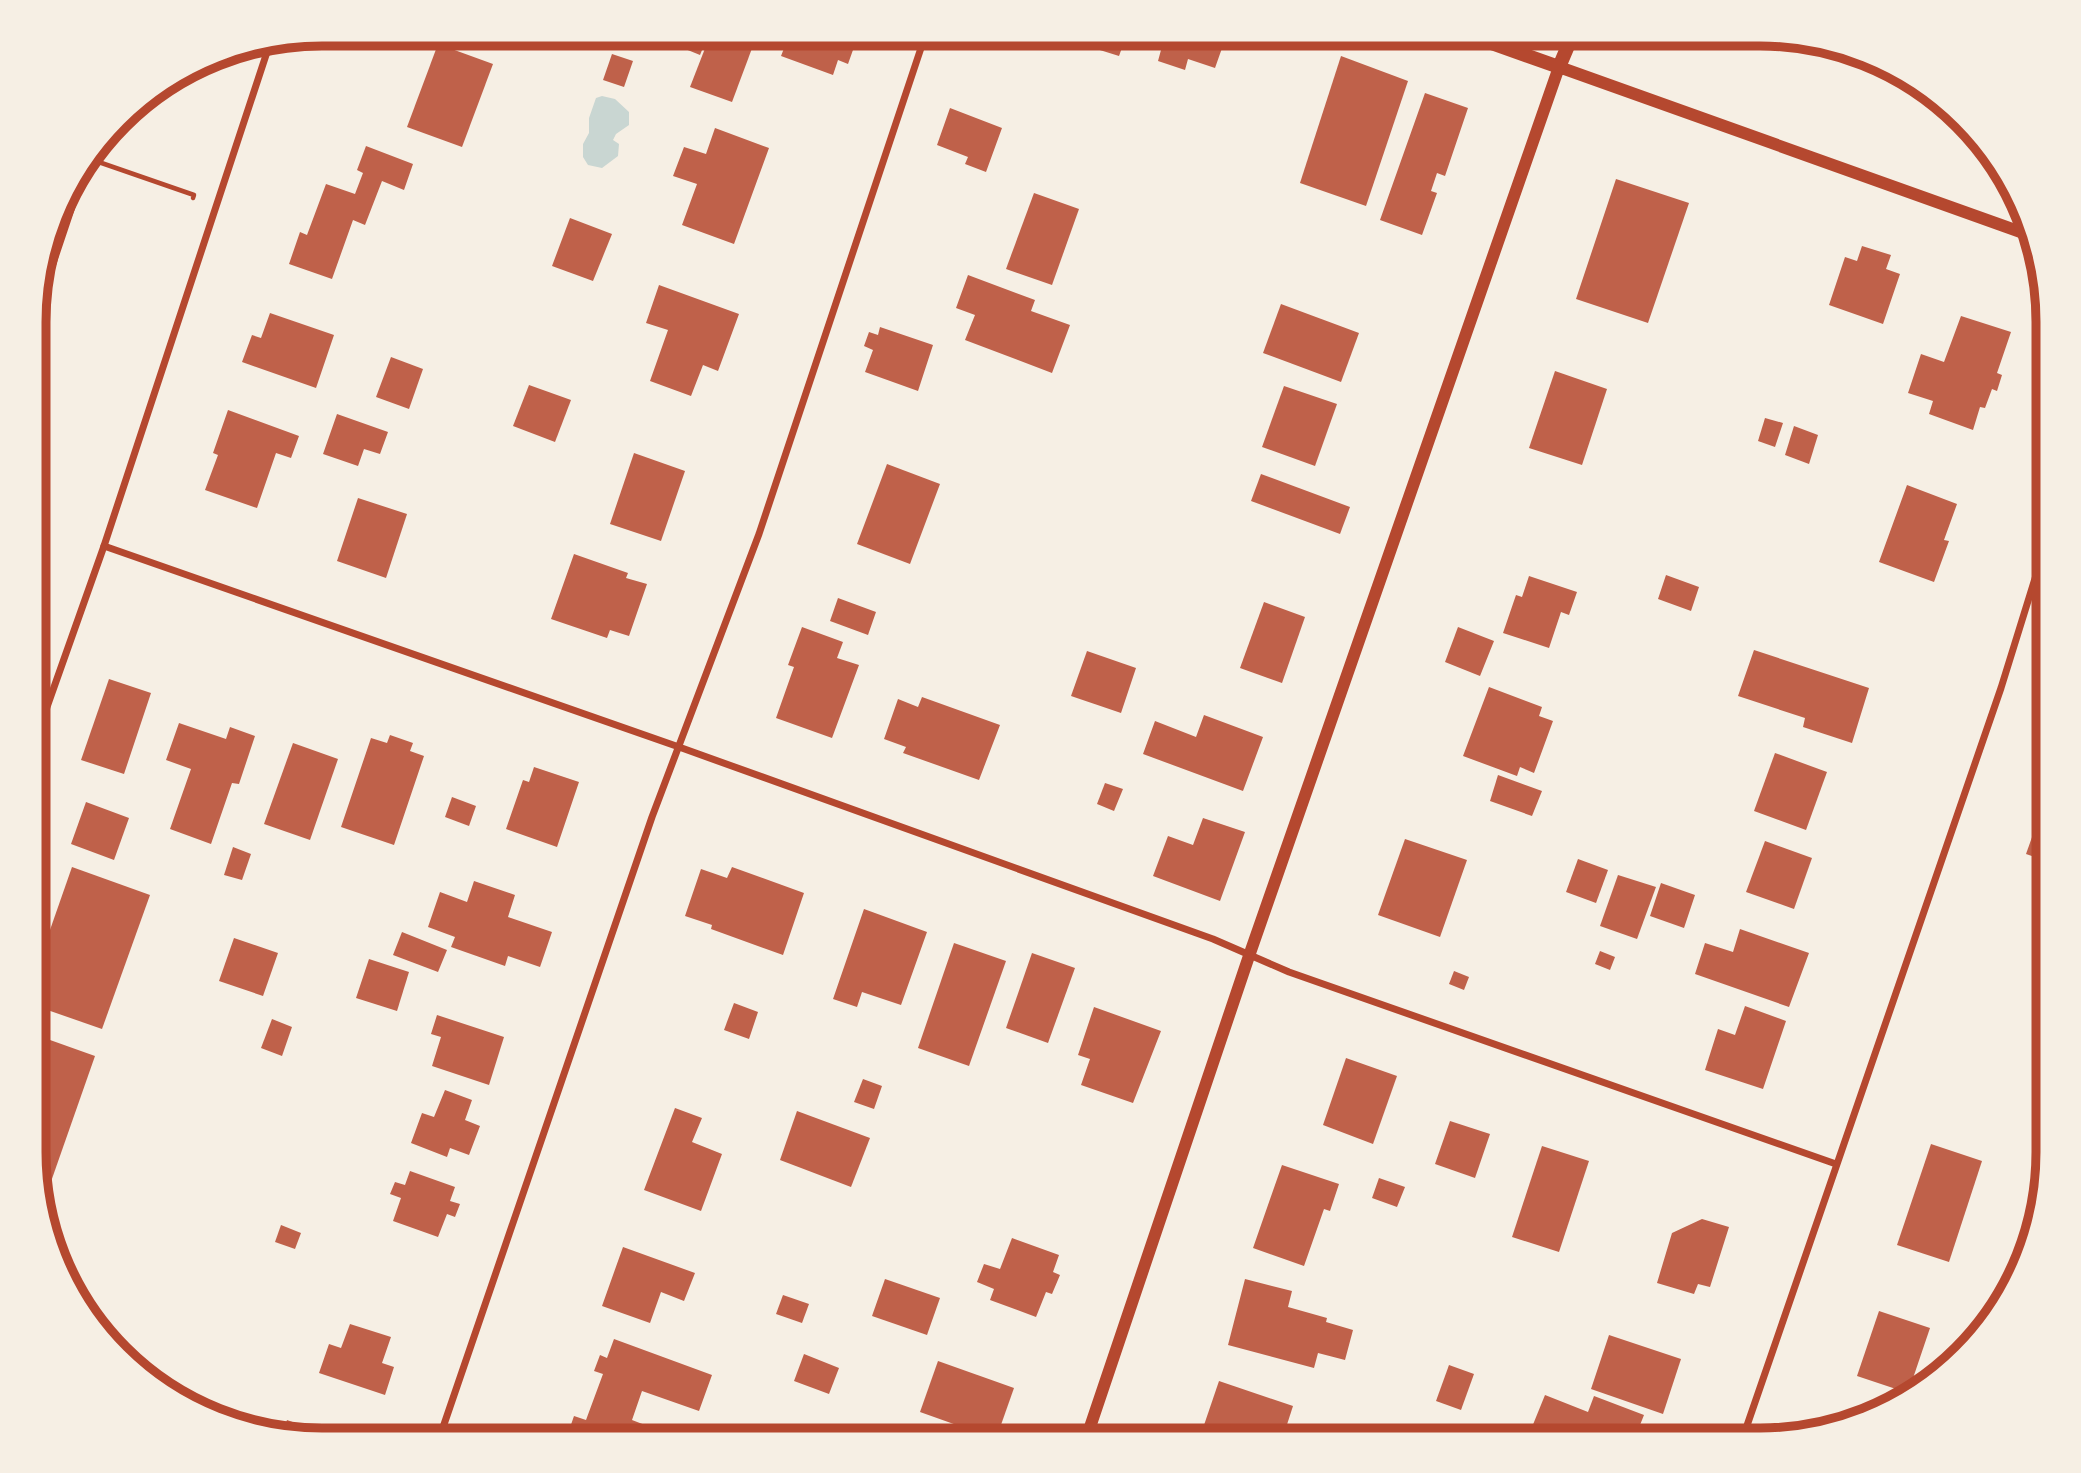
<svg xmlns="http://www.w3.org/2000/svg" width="2081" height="1473" viewBox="0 0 2081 1473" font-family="'Source Sans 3',sans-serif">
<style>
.water{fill:#c9d6d2}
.building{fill:#bf614a}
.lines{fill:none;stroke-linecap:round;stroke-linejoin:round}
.path{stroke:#b5482f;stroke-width:4.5}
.minor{stroke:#b5482f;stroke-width:7}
.tertiary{stroke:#b5482f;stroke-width:12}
.secondary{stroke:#b5482f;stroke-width:14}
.rim{fill:none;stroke:#b5482f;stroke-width:9}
</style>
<rect width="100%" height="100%" fill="#f6efe4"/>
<path class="water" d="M602,96L615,99L629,112V125L616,134L613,140L619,144L618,156L602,168L588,165L583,157V144L589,133V118L596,98Z"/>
<g class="building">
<path d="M665,33H709L700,55L663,40Z"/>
<path d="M711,33H729L754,43L732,102L690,87Z"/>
<path d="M790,33H859L848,64L838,60L833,75L781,56Z"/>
<path d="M1091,34H1127L1119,56L1087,46Z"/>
<path d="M1135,34H1227L1215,68L1188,59L1185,70L1158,61L1161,50L1133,41Z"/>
<path d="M438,44L493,64L462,147L407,127Z"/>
<path d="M1844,49L1869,55L1885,64L1844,51Z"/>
<path d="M612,54L633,61L624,87L603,80Z"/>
<path d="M1341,56L1408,81L1366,206L1300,183Z"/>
<path d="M1425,93L1468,108L1445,176L1437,173L1431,191L1437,193L1422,235L1380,220Z"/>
<path d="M950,108L1002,128L986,172L965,164L968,157L937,145Z"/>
<path d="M715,128L769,148L734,244L682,225L697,184L673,176L684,147L706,154Z"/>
<path d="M366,146L413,164L404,190L382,181L365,225L353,220L332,279L289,264L300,232L307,235L326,184L355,194L363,173L357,170Z"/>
<path d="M1616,179L1689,203L1648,323L1576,299Z"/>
<path d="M1034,193L1079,209L1052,285L1006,269Z"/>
<path d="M570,218L612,234L593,281L552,266Z"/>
<path d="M1862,246L1891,255L1886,269L1900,274L1883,324L1829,305L1845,257L1857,261Z"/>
<path d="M968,275L1035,300L1031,311L1070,325L1052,373L965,340L975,315L956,308Z"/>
<path d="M659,285L739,314L718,371L703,365L691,396L650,381L668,330L646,323Z"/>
<path d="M1281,304L1359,333L1341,382L1263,353Z"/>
<path d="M270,313L334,335L316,388L242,362L252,335L261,338Z"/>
<path d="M1961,316L2011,332L1997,373L2002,375L1997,391L1992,389L1985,408L1980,407L1973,430L1929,414L1933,401L1908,393L1921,354L1944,362Z"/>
<path d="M880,327L933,345L918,391L865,372L873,350L864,346L869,332L878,335Z"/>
<path d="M391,357L423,369L409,409L376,397Z"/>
<path d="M1555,371L1607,389L1582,465L1529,448Z"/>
<path d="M529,385L571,400L555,442L513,426Z"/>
<path d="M1284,386L1337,404L1315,466L1262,447Z"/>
<path d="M228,410L299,436L291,458L276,453L257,508L205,490L218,455L213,453Z"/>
<path d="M337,414L388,432L380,454L364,449L358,466L323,454Z"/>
<path d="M1765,418L1783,423L1775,447L1758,441Z"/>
<path d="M1794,426L1818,435L1809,464L1785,455Z"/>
<path d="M634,453L685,471L661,541L610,524Z"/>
<path d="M887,464L940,484L910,564L857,544Z"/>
<path d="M1261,474L1350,507L1340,534L1251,501Z"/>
<path d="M1907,485L1957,504L1944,540L1949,541L1934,582L1879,562Z"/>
<path d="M358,498L407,514L386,578L337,561Z"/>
<path d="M574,554L628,573L626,578L647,584L629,636L610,630L607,638L551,619Z"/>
<path d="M1666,575L1699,587L1691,611L1658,599Z"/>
<path d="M1529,576L1577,592L1569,615L1561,612L1549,648L1503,633L1516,595L1522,597Z"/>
<path d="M838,598L876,612L868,635L830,621Z"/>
<path d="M1264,602L1305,617L1282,683L1240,668Z"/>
<path d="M802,627L843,642L837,658L859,665L832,738L776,718L794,667L788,665Z"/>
<path d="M1458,627L1494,641L1480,676L1445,662Z"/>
<path d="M1754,650L1869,688L1852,743L1803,727L1805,718L1738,696Z"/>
<path d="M1087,651L1136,668L1121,713L1071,696Z"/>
<path d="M109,679L151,693L124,774L81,760Z"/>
<path d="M1489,687L1542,707L1539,716L1553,721L1534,773L1520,767L1517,776L1463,756Z"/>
<path d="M922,697L1000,725L979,780L903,753L906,747L884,739L898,699L918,707Z"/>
<path d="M1204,715L1263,737L1243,791L1143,754L1155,721L1196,737Z"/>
<path d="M179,723L226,739L230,727L255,736L239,784L232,783L211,844L170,829L191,769L166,760Z"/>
<path d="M390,735L413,743L410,751L424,756L394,845L341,827L371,738L387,743Z"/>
<path d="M293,743L338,759L310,840L264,824Z"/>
<path d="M1775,753L1827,772L1806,830L1754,811Z"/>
<path d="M534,767L579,782L557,847L506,829L523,780L529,782Z"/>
<path d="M1498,775L1542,791L1532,816L1490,801Z"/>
<path d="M1105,783L1123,789L1114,811L1097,804Z"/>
<path d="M2047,795V861L2026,854Z"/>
<path d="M452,797L476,806L469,826L445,817Z"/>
<path d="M86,802L129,818L114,860L71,844Z"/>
<path d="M1203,818L1245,832L1220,901L1153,876L1168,836L1193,845Z"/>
<path d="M1405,839L1467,860L1440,937L1378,915Z"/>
<path d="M1765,841L1812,858L1794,909L1746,892Z"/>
<path d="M233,847L251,854L242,880L224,875Z"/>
<path d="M1578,859L1608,870L1596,903L1566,892Z"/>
<path d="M72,867L150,895L102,1029L36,1006V970Z"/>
<path d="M732,867L804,893L783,955L711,929L712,925L685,916L701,869L727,878Z"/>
<path d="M1618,875L1656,887L1637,939L1600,926Z"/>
<path d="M474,881L515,895L508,917L552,932L540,967L508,956L505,966L451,947L455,937L428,927L440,892L467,902Z"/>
<path d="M1661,883L1695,895L1684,928L1650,916Z"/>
<path d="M864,909L927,932L901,1005L862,992L857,1007L833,999Z"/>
<path d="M1740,929L1809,953L1789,1007L1695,974L1705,943L1733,952Z"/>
<path d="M402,932L447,950L438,972L393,955Z"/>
<path d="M234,938L278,953L263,996L219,981Z"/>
<path d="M954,943L1006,961L969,1066L918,1048Z"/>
<path d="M1600,951L1615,957L1610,970L1595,964Z"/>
<path d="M1032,953L1075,968L1048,1043L1006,1028Z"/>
<path d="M369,959L409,972L397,1011L356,998Z"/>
<path d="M1454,971L1469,977L1464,990L1449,984Z"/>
<path d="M734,1003L758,1012L749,1039L724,1030Z"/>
<path d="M1745,1006L1786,1021L1763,1089L1705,1070L1718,1029L1735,1035Z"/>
<path d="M1094,1007L1161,1031L1133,1103L1081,1085L1090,1059L1078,1055Z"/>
<path d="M437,1015L504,1037L489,1085L432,1066L441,1037L431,1034Z"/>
<path d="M272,1019L292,1027L282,1056L261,1048Z"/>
<path d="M36,1035L95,1056L47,1193L36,1188Z"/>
<path d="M1346,1058L1397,1076L1373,1144L1323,1125Z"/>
<path d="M863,1079L882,1086L874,1109L854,1102Z"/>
<path d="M445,1090L472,1100L465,1120L480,1126L469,1155L450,1148L447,1157L411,1143L422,1113L434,1117Z"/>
<path d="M675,1108L702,1118L692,1142L722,1154L701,1211L644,1190Z"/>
<path d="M797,1111L870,1138L851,1187L780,1160Z"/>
<path d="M1450,1121L1490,1134L1475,1178L1435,1164Z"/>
<path d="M1931,1144L1982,1161L1949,1262L1897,1245Z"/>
<path d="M1542,1146L1589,1161L1559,1252L1512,1237Z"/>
<path d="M1282,1165L1339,1184L1330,1211L1324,1209L1304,1266L1253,1248Z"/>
<path d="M410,1171L455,1187L450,1201L460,1204L455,1217L447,1214L438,1237L393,1221L401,1198L390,1194L395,1182L405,1185Z"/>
<path d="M1379,1178L1405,1187L1397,1207L1372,1198Z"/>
<path d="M1702,1219L1729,1227L1710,1287L1698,1284L1694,1294L1657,1283L1672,1233Z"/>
<path d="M281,1225L301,1233L295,1249L275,1242Z"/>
<path d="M1012,1238L1059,1255L1053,1272L1060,1275L1052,1294L1046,1292L1036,1317L990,1300L994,1289L977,1282L984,1264L1000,1269Z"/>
<path d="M623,1247L695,1273L684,1301L661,1292L650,1323L602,1306Z"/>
<path d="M885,1279L940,1298L927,1335L872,1316Z"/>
<path d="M1245,1279L1292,1291L1288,1307L1327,1318L1326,1322L1353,1330L1345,1360L1318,1353L1314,1368L1228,1345Z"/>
<path d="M783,1295L809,1304L802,1323L776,1314Z"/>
<path d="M1879,1311L1930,1328L1908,1393L1857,1376Z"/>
<path d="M350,1324L391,1337L382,1363L394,1367L385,1395L319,1373L329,1344L341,1348Z"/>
<path d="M1609,1335L1681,1359L1663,1414L1591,1389Z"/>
<path d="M614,1339L712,1375L699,1411L642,1391L632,1420L658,1430L654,1439H566L574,1416L586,1420L603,1374L594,1371L600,1355L607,1358Z"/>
<path d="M804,1354L839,1368L829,1394L794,1381Z"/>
<path d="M938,1361L1014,1388L996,1439L920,1412Z"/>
<path d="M1449,1365L1474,1374L1461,1410L1436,1401Z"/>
<path d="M1219,1381L1293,1406L1282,1440H1237L1203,1428Z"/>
<path d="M1545,1395L1588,1412L1594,1396L1644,1415L1634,1440H1565L1532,1427Z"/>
<path d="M287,1420L318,1431L315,1439H303L282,1434Z"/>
<path d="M1429,1426L1466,1439V1440H1424Z"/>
</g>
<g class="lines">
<g class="path">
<path d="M90,159L194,195L193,198"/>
<path d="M36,318L89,160"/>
</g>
<g class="minor">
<path d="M104,546L679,747L1213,939L1289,972L1836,1164"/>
<path d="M36,738L104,546L270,43"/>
<path d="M439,1439L652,817L759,534L926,33"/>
<path d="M1742,1440L2001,688L2047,540"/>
</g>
<path class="tertiary" d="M1086,1439L1249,956L1559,67L2029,235"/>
<path class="secondary" d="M1466,34L1559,67L1573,34"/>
</g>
<path d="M0 0H2081V1473H0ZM322 46H1760A276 276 0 0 1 2036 322V1152A276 276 0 0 1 1760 1428H322A276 276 0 0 1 46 1152V322A276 276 0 0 1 322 46Z" fill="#f6efe4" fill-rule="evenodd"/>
<path class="rim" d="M322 46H1760A276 276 0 0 1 2036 322V1152A276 276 0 0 1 1760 1428H322A276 276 0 0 1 46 1152V322A276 276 0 0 1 322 46Z"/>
</svg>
